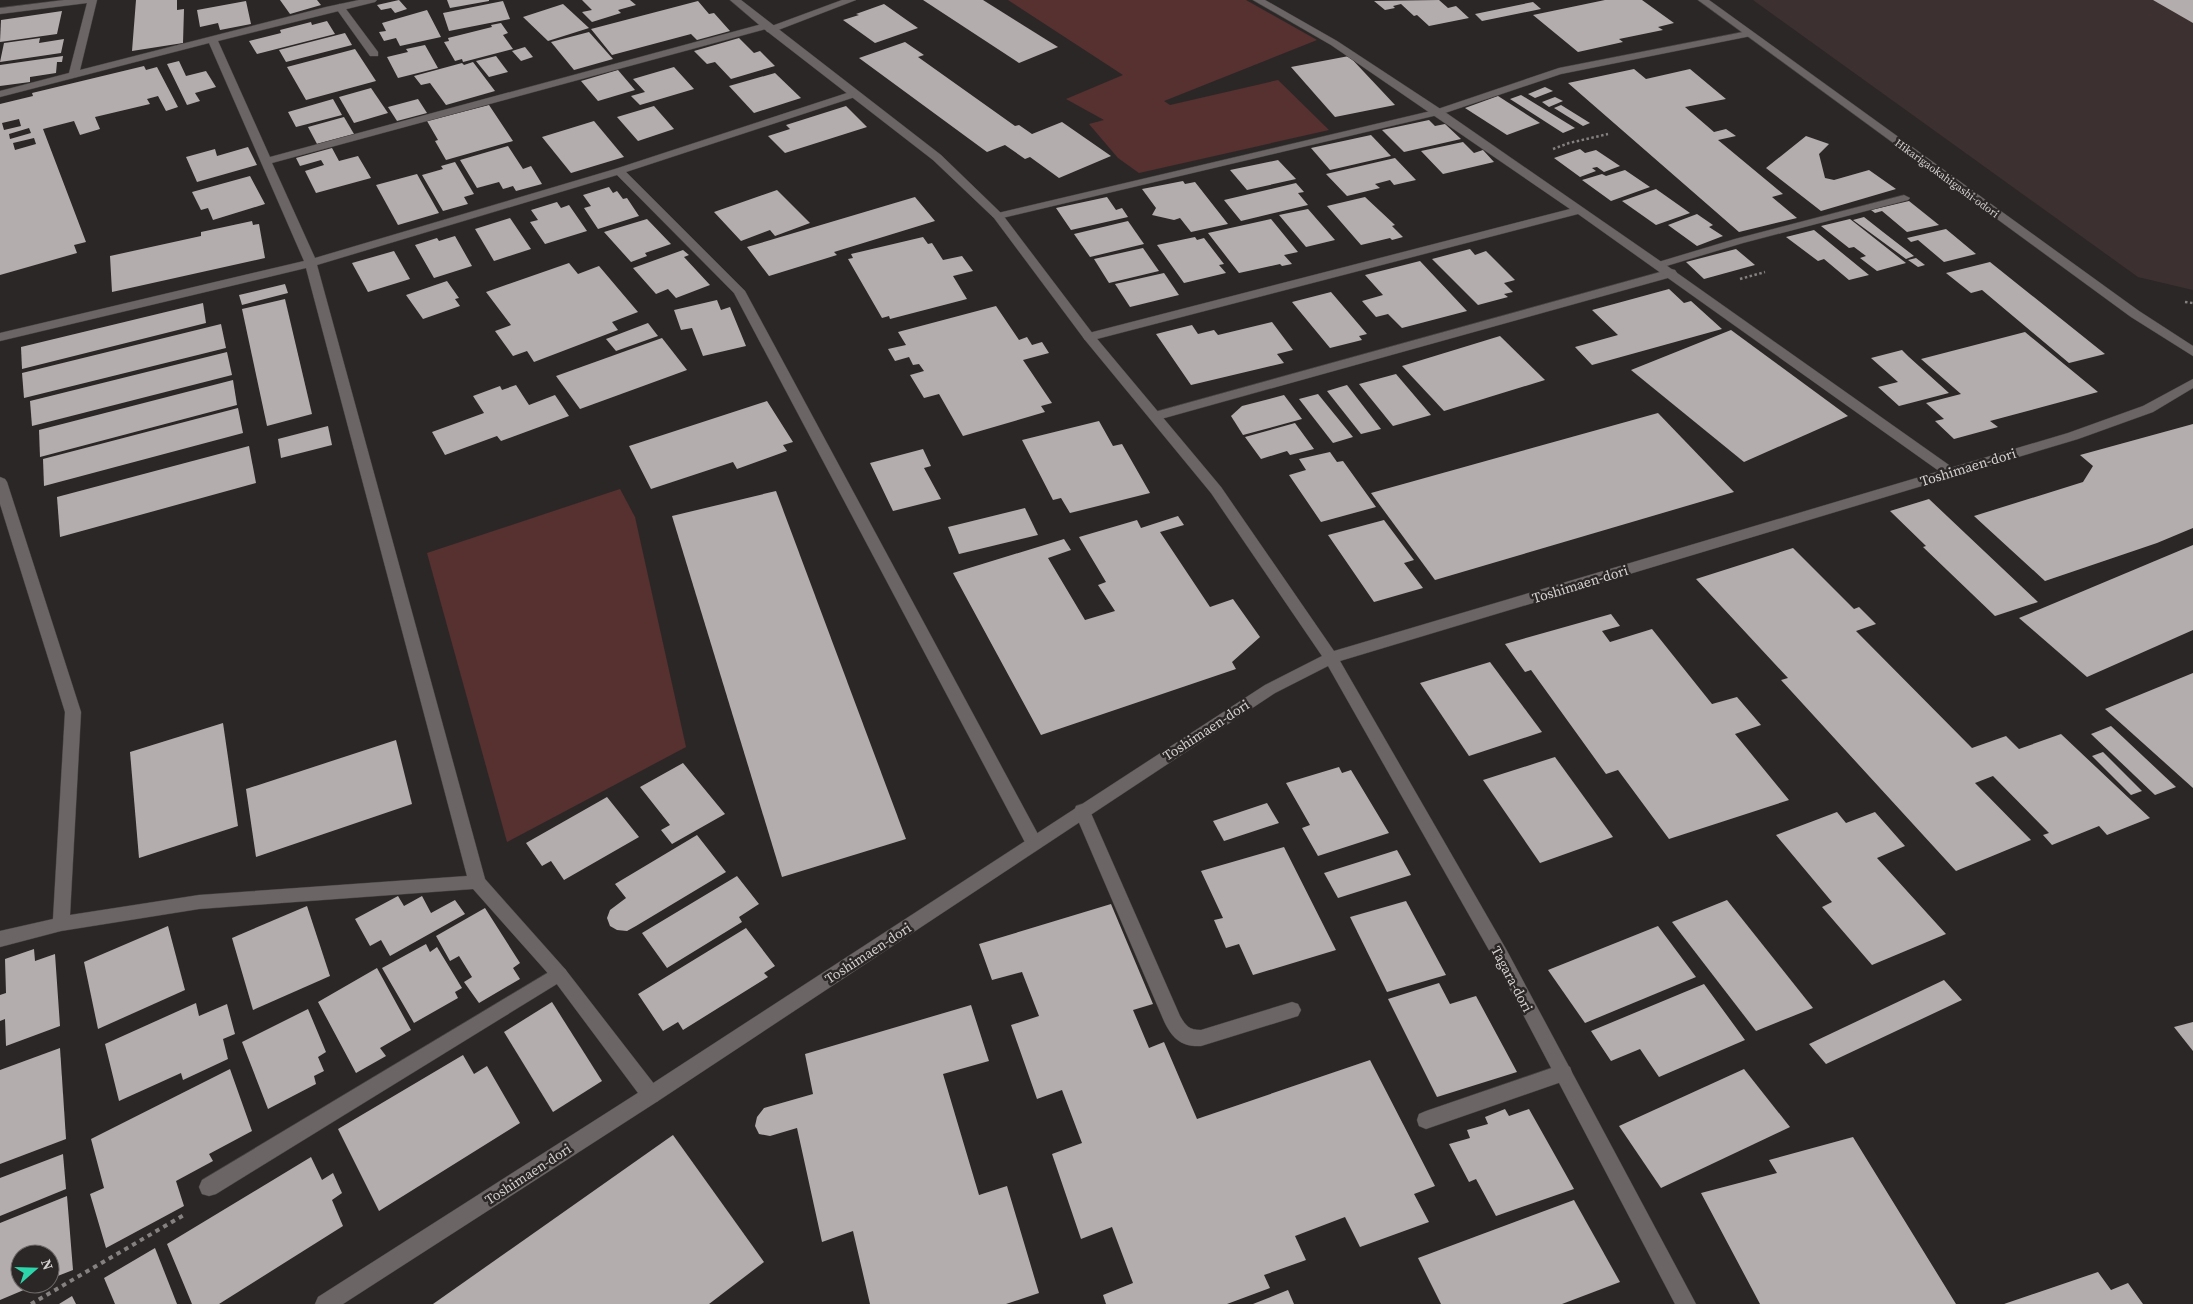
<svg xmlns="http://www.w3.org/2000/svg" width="2193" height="1304" viewBox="0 0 2193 1304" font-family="'Source Serif 4',serif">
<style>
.built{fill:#3c3130}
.green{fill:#573030}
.building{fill:#b4adad;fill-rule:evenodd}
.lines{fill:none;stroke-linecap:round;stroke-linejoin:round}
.service-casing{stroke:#464242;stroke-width:1}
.minor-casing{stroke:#464242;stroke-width:1}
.tertiary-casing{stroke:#464242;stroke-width:1}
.path-far1{stroke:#858181;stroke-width:2.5;stroke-dasharray:2.5 2.5;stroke-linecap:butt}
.path{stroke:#858181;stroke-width:4;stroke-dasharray:4.5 4.5;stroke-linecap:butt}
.service{fill:#6b6665;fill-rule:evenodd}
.minor{fill:#6b6665;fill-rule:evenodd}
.tertiary{fill:#6b6665;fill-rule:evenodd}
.labels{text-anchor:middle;stroke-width:5;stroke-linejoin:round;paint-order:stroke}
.far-street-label{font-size:11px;fill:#d5d1d1;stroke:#2c2727}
.street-label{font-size:14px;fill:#d5d1d1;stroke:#2c2727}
</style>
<rect width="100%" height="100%" fill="#2c2727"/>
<path class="built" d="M1753,0H2193V290L2138,277Z"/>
<g class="green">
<path d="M1008,0H1246L1317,40L1164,101L1170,105L1278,80L1329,130L1139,173L1118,158L1089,124L1104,120L1066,99L1123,75Z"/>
<path d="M620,489L635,517L686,747L507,842L427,553Z"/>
</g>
<g class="building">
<path d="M136,0H177V10L184,9L183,43L132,51Z"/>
<path d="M280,0H317L321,5L290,14Z"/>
<path d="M399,0L407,9L395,13L391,8L381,10L377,5Z"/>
<path d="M447,0H489V1L450,8Z"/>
<path d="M582,0H630L636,5L618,10L621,13L592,22L582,12L592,10Z"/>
<path d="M923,0H983L1058,47L1019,63Z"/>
<path d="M1439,0L1448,8L1456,6L1469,18L1429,26L1417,15L1414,16L1401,4L1393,6L1395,8L1385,10L1374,1Z"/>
<path d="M1605,0H1642L1674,23L1658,27L1663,30L1619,39L1623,42L1578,52L1533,15Z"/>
<path d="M2153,0H2193V23Z"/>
<path d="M246,1L251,24L220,30L218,23L200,27L197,10Z"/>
<path d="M503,1L510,19L449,31L443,13Z"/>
<path d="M698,1L709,14L714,13L730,31L697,40L691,34L612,55L591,29Z"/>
<path d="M1533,2L1541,9L1482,21L1475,14Z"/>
<path d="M563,4L589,28L548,41L523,17Z"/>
<path d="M884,4L918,28L875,43L843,20L859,15L856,14Z"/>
<path d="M427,10L441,37L400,46L396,38L384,41L379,32L386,31L382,23Z"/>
<path d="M62,11L57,34L0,42L1,20Z"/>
<path d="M327,21L335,34L257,54L249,41L281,33L280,30L311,22L312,25Z"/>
<path d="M501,23L508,33L503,35L513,49L463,62L462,59L455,61L444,42L449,41L448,38L492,27L491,25Z"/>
<path d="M589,32L613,59L574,70L551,42Z"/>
<path d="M345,33L352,45L286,62L279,50Z"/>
<path d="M40,38L39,43L64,39L61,53L0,62L4,43Z"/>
<path d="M739,38L754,53L760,51L775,66L731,79L715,62L707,64L694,51Z"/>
<path d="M905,42L924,55L918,57L1015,126L1019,125L1032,134L1062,122L1111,156L1059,178L1030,157L1025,159L1005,145L987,152L859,58Z"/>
<path d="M425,45L438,68L398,78L387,57L408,52L406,49Z"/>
<path d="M525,47L533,57L521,61L512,51Z"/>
<path d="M355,49L376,81L306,100L287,67Z"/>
<path d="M63,56L62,62H57L56,73L30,77V82L0,86V65Z"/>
<path d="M496,56L508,72L489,77L476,61Z"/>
<path d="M1349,56L1395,105L1335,117L1291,67Z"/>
<path d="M179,61L186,76L206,71L216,87L195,93L200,101L187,105L167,64Z"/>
<path d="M473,62L495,91L446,105L430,83L421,85L414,76L462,63L464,65Z"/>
<path d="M144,66L146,70L157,67L178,107L166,111L158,96L147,99L150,104L95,117L100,129L80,135L74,121L43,129L86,242L74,245L77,253L0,275V104L33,96L32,93ZM19,119L21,126L4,130L2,123ZM29,128L31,133L10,139L9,134ZM34,138L36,144L15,150L13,143Z"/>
<path d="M674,67L694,89L640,105L631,96L645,92L633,79Z"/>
<path d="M1634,69L1646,79L1690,69L1726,99L1685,107L1714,132L1726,129L1736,136L1718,140L1783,194L1772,197L1797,218L1739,232L1568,83Z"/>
<path d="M618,70L635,90L598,101L581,81Z"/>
<path d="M775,73L801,98L754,113L729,86Z"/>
<path d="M1545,87L1553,91L1535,98L1528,94Z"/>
<path d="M371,88L388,113L354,123L339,97Z"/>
<path d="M1521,95L1575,128L1563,133L1510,99Z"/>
<path d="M1498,96L1540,123L1507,135L1465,108Z"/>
<path d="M1555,97L1563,101L1549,107L1542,102Z"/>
<path d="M333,99L342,115L296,127L288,112Z"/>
<path d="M418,99L427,113L397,121L388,107Z"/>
<path d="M489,105L513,141L446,160L435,141L438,140L427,121Z"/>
<path d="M1561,105L1590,123L1583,126L1554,108Z"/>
<path d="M654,106L674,129L638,141L617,117Z"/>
<path d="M846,106L867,127L785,153L768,136L790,129L786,125Z"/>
<path d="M344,117L354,134L317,144L308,127Z"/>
<path d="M1429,120L1435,126L1445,124L1461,139L1404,152L1382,130Z"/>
<path d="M594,121L624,157L571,173L542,137Z"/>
<path d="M1371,135L1391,156L1330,170L1311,148Z"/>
<path d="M1806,136L1829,144L1819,154L1825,178L1834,180L1869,170L1896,189L1821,211L1766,168Z"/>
<path d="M1463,142L1474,153L1483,150L1494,162L1443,174L1421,151Z"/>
<path d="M508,146L523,169L531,166L542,184L516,191L513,186L503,189L499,182L477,188L460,160Z"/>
<path d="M248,147L257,165L197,182L186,157L215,149L217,156Z"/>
<path d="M332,148L339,161L358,156L371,178L316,193L305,171L324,165L321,160L300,166L296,158Z"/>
<path d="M1580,149L1585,153L1596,150L1620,166L1604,172L1597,167L1592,168L1596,171L1580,177L1554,158Z"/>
<path d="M1395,158L1416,180L1394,185L1390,180L1375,184L1380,188L1347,196L1326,174Z"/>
<path d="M1278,160L1296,179L1247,190L1230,170Z"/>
<path d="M455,162L474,194L464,197L468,204L443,211L422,175L443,169L441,166Z"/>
<path d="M1625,170L1650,187L1611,201L1582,180L1602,174L1606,176Z"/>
<path d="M417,174L439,213L398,225L376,185Z"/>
<path d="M250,176L265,204L213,220L208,208L201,210L192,192Z"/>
<path d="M1183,181L1185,184L1195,182L1228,224L1191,232L1180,218L1174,220L1152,215L1156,208L1142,189Z"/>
<path d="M1296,183L1304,192L1298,193L1308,205L1241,221L1224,200Z"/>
<path d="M609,187L613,193L617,191L623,199L627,198L639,216L598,229L584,208L591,206L583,195Z"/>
<path d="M1656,189L1690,213L1656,225L1622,201Z"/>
<path d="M777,190L810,223L775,236L770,230L741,241L714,212Z"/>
<path d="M915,197L935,221L834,252L837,255L769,276L747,247Z"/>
<path d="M1107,197L1116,210L1122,208L1128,217L1071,230L1056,208Z"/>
<path d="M1365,197L1395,225L1392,226L1403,237L1392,240L1390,238L1361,245L1327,206Z"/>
<path d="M1909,201L1939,225L1907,232L1882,211L1875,213L1871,210Z"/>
<path d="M557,202L561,208L569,205L587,231L545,244L530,222L538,220L531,210Z"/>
<path d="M1308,209L1335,240L1306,247L1279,215Z"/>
<path d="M1697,214L1713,225L1709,227L1723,236L1697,246L1668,225Z"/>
<path d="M1864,217L1883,232L1914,256L1906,259L1853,220Z"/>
<path d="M510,218L531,249L494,261L475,229Z"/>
<path d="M647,219L671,244L645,253L647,256L631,262L604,232Z"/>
<path d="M1271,219L1298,252L1284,255L1292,264L1282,266L1280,264L1239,273L1208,233Z"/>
<path d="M1850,219L1906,263L1877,271L1860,258L1866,256L1854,247L1849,248L1821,226Z"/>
<path d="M252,221L253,225L259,224L265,258L112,292L110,256L201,236V232Z"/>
<path d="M1128,221L1144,244L1090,257L1074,234Z"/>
<path d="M1946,229L1976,254L1944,262L1918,240L1911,242L1907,238Z"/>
<path d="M1814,230L1869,275L1849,280L1824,259L1818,261L1786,237Z"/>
<path d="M455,236L472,266L434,278L415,245L437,238L439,241Z"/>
<path d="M923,237L928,244L932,243L943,260L962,256L973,271L953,276L967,299L890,319L889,316L882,318L848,259L853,258L851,254Z"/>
<path d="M1195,237L1197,240L1204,238L1224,264L1219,265L1226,273L1184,283L1157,245Z"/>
<path d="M1143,248L1159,271L1109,283L1094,259Z"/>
<path d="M1470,249L1475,255L1486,251L1515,280L1504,283L1513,292L1504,294L1508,297L1478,305L1432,259Z"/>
<path d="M1736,249L1755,265L1704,279L1686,262Z"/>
<path d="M683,250L689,255L684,257L710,285L676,298L668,289L656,294L633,268Z"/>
<path d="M394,251L410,279L368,292L352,263Z"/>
<path d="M1916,258L1925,265L1918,267L1908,260Z"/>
<path d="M1420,261L1467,311L1402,328L1388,314L1376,317L1362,301L1383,295L1365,275Z"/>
<path d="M1990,262L2105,354L2069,363L1982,290L1971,293L1946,273Z"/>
<path d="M569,263L578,274L599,266L638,312L612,322L618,330L534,362L527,351L513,356L495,331L511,325L486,292Z"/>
<path d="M1164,273L1179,295L1130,307L1115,284Z"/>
<path d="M447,281L459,298L455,299L460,306L423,319L406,295Z"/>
<path d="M285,284L288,293L242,305L239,295Z"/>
<path d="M1669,289L1684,303L1691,301L1722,329L1592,365L1575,347L1618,335L1592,310Z"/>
<path d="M1331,292L1367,334L1359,336L1362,340L1330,348L1292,302Z"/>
<path d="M285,299L312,414L267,426L242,309Z"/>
<path d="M717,300L721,310L730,307L746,346L703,356L692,328L681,330L674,310Z"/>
<path d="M203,303L206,323L22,369L21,347Z"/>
<path d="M996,306L1019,340L1027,337L1032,345L1042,342L1049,353L1023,360L1052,403L1041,406L1045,412L963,436L939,394L924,398L910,375L924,371L919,364L913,365L909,357L895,361L888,349L906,345L898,332Z"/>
<path d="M1272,322L1293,350L1277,354L1284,363L1191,385L1156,334L1192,325L1198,334L1214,330L1218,335Z"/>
<path d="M648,323L658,336L616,351L606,339Z"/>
<path d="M221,324L226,348L24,398L22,373Z"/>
<path d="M1731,330L1848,416L1744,462L1631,370Z"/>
<path d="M2025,332L2098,392L1990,421L1998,427L1954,439L1935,421L1944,419L1926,403L1961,394L1921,359Z"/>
<path d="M1500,336L1545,380L1444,411L1402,366Z"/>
<path d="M662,338L687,370L580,409L556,376Z"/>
<path d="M1902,350L1909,357L1949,393L1899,406L1878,387L1898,382L1871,358Z"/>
<path d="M227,352L232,375L32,426L30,401Z"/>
<path d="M1396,374L1431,415L1393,426L1359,384Z"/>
<path d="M233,380L237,405L40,457L39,430Z"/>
<path d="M516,385L529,405L555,395L569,416L501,441L497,436L445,455L432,432L484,413L473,396L500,386L502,390Z"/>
<path d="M1347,385L1381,429L1361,434L1327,391Z"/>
<path d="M1318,394L1353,437L1333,443L1299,399Z"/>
<path d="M1284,395L1302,419L1243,435L1231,416L1242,406Z"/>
<path d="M767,401L793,442L783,445L787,451L737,469L733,462L651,489L629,446Z"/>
<path d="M238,408L243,433L44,486L43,459Z"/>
<path d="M1658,413L1734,492L1435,580L1371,493Z"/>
<path d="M1099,421L1113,446L1122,444L1150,493L1070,513L1061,498L1053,500L1022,440Z"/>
<path d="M1295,423L1314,449L1290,455L1287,451L1261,459L1245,437Z"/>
<path d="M2193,424V528L2157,543L2045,581L1974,516L2083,482L2093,466L2080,455Z"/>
<path d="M328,426L332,445L281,458L278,439Z"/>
<path d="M249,446L256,483L60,537L57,497Z"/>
<path d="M923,449L931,466L924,468L941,499L893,511L870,463Z"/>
<path d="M1330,452L1337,462L1343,461L1376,507L1321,522L1289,475L1306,470L1299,459Z"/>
<path d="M776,491L906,839L782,877L672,516Z"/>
<path d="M1929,499L1966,534L2038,602L1995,616L1923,547L1926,546L1890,511Z"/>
<path d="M1025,508L1038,535L959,554L948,527Z"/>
<path d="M1178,516L1184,525L1160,532L1210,607L1233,599L1260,637L1232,662L1236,669L1041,735L953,573L1064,539L1071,550L1048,558L1085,620L1115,611L1098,585L1106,582L1079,537L1137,520L1141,528Z"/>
<path d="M1384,520L1414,560L1404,563L1423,588L1374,602L1328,535Z"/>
<path d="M2193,545V630L2087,677L2019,618Z"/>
<path d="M1793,548L1854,609L1859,607L1876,624L1856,631L1972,748L2006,736L2019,749L2061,734L2150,818L2107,835L2099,826L2052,845L2043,835L2049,833L1993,776L1975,783L2031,840L1956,871L1781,680L1788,678L1696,579Z"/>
<path d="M1611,614L1620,626L1602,631L1610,642L1652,629L1712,704L1737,697L1761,725L1735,734L1789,800L1669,839L1618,770L1606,774L1531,670L1525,672L1505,644Z"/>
<path d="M1490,662L1542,732L1469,756L1420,683Z"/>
<path d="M2193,673V788L2105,709Z"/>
<path d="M223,723L238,826L139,858L130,752Z"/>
<path d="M2111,726L2176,787L2155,795L2091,734Z"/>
<path d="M396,740L412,804L256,857L246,789Z"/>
<path d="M2103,752L2142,791L2131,795L2092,756Z"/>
<path d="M1555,757L1613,837L1540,863L1483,780Z"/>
<path d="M683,763L725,814L672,844L661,830L670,825L640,787Z"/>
<path d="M1339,767L1342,773L1351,770L1389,833L1318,856L1302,828L1310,825L1286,783Z"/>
<path d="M607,797L639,837L564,880L551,861L542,866L526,843Z"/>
<path d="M1267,803L1279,823L1224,841L1213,821Z"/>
<path d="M1837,812L1846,823L1875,812L1905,846L1877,858L1946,934L1872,965L1822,907L1832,902L1776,835Z"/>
<path d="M697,835L726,872L636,926L627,931L617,930L610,926L607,918L610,910L626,898L615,884Z"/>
<path d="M1284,847L1336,950L1253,975L1239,944L1226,948L1214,920L1223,918L1201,871Z"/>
<path d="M1397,850L1411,875L1338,898L1324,873Z"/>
<path d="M737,876L759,904L739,917L742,922L667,968L642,933Z"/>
<path d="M398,896L404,906L422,896L431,913L455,900L465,914L390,956L381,940L370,946L355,919Z"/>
<path d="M1727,900L1813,1008L1756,1031L1672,922Z"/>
<path d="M1406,901L1446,975L1387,992L1350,917Z"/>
<path d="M1111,904L1153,1004L1133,1010L1149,1048L1164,1042L1197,1119L1370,1060L1435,1186L1414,1194L1429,1222L1360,1247L1345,1217L1295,1236L1306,1260L1264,1275L1270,1288L1227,1304H1106L1103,1295L1133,1283L1112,1227L1081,1239L1052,1154L1082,1143L1062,1090L1037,1099L1011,1025L1039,1016L1022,972L992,980L979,944Z"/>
<path d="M307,906L330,976L253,1010L232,938Z"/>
<path d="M485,908L520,963L513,968L520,979L479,1003L464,982L472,977L459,956L450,961L436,936Z"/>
<path d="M168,926L185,990L98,1029L84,962Z"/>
<path d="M1658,926L1696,977L1585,1023L1548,970Z"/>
<path d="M746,928L775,966L764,973L768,977L683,1030L678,1022L663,1031L638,994Z"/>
<path d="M426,944L430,952L437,947L462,988L455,992L458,998L414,1023L382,968Z"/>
<path d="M34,949L35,961L55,954L60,1026L6,1046L5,1019L0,1021V995L6,993L5,959Z"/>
<path d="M377,968L411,1030L380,1048L386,1056L356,1073L318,1002Z"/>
<path d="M1944,980L1962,1000L1826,1064L1809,1044Z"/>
<path d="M1439,983L1450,1004L1476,996L1517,1072L1437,1097L1388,999Z"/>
<path d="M1704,984L1745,1040L1659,1077L1640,1049L1611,1061L1591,1031Z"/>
<path d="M552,1002L602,1081L553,1112L504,1032Z"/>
<path d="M196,1003L199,1016L227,1004L235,1034L223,1039L228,1059L183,1080L181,1073L119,1101L105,1044Z"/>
<path d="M971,1005L989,1061L943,1074L979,1195L1007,1186L1039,1293L1006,1304H870L853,1231L822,1242L797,1128L770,1136L759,1134L755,1126L757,1117L764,1108L813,1094L805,1054Z"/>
<path d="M308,1009L326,1052L318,1057L324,1071L314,1076L316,1084L268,1109L242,1042Z"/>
<path d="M2193,1022V1051L2174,1027Z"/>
<path d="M60,1048L66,1139L0,1164V1070Z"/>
<path d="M463,1055L474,1074L487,1066L520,1123L379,1211L338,1129Z"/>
<path d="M230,1069L252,1131L209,1154L213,1161L176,1181L184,1206L106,1248L90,1194L104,1188L91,1139Z"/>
<path d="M1744,1069L1790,1127L1661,1188L1619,1126Z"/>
<path d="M1505,1109L1509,1116L1529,1109L1574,1189L1496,1216L1476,1179L1469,1182L1449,1144L1470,1138L1467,1130L1488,1124L1485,1117Z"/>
<path d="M673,1135L764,1262L709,1304H433Z"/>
<path d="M1853,1137L1956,1304H1760L1701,1193L1777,1173L1769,1160Z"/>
<path d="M63,1154L66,1189L0,1216V1178Z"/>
<path d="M311,1157L322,1180L333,1173L342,1193L332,1200L343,1226L219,1304H192L167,1244Z"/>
<path d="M67,1196L73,1270L50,1279V1254H20V1284H38L0,1300V1223Z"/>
<path d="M1574,1200L1620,1282L1562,1304H1441L1418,1258Z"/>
<path d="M155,1248L177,1304H115L104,1278Z"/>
<path d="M2098,1272L2111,1290L2128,1283L2143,1304H2004Z"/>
<path d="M1288,1290L1294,1304H1253Z"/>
<path d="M72,1296L76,1304H59Z"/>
</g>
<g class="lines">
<defs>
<g id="service">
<path d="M340,4L343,5L378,52V56H370L335,7Z"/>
<path d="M1748,31L1753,34L1751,36L1561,74L1442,114L998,219L992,216L998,213L1435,110L1559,68Z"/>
<path d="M1904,195L1910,198L1908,200L1743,243L1663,267H1655L1653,265L1655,263L1735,239Z"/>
<path d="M1671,269L1675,270L1677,273L1675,276L1161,419L1156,420L1149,416L1151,413Z"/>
<path d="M1082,804L1088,806L1090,811L1180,1016C1186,1026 1189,1030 1201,1030L1292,1002L1298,1004L1301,1010L1298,1016L1201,1046C1181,1047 1172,1038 1164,1021L1074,811L1076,806Z"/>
<path d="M559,966L565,969L568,974L565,979L216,1194L209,1196L202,1194L199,1187L202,1180Z"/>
<path d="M1563,1064L1570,1067L1572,1073L1570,1079L1426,1129L1419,1126L1417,1120L1419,1114L1426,1111Z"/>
</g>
<g id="minor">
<path d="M64,0H97L80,70L326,7L359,0H377L375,2L218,41L270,157L762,24H768L769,27L842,0H856L773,32H767L766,29L272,163L315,258L615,169L850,92H858V96L626,172L745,291L1040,838L1042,843L1040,848L1034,850L1028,848L734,293L617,175L317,265L485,879L565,969L658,1089L660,1095L658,1101L651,1104L644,1101L553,979L473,889L199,909L61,931L0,947V931L53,919L65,712L0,504V477L5,479L7,482L81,712L70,915L199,895L467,876L306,268L0,341V333L304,261L209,43L0,97V91L69,73L87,3L0,14V8Z"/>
<path d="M1253,0H1265L1337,41L1442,110L1663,263L1956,470L1958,473L1956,476H1946L1578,214L1093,340H1085L1083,337L1085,334L1570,209L1331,45Z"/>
</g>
<g id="tertiary">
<path d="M730,0H741L941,155L1002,214L1093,334L1221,487L1334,651L2068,433L2143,406L2193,379V388L2153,412L2078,439L1340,661L1506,949L1696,1304H1675L1494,959L1328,666L1275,693L658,1101L343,1304H315L318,1297L644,1089L1265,685L1322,656L1211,493L1085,340L994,218L933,160L764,29Z"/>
<path d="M1698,0H1709L2139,311L2193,346V356L2131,317Z"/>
</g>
</defs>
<use href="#service" class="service-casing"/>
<use href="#minor" class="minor-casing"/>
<use href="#tertiary" class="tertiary-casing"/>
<g class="path-far1">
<path d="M1553,149L1569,143L1608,134"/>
<path d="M1740,279L1765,272"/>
<path d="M2185,302L2193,303"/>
</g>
<path class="path" d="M31,1304L184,1215"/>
<use href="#service" class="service"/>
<use href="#minor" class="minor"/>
<use href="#tertiary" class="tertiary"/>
</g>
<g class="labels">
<g class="far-street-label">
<text transform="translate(1947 178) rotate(36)" y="4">Hikarigaokahigashi-odori</text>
</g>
<g class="street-label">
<text transform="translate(1968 467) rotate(-17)" y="5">Toshimaen-dori</text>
<text transform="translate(1580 584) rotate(-17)" y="5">Toshimaen-dori</text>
<text transform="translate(1206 730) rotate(-33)" y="5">Toshimaen-dori</text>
<text transform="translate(868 953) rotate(-33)" y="5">Toshimaen-dori</text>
<text transform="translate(1512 979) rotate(62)" y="5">Tagara-dori</text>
<text transform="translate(528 1174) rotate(-33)" y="5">Toshimaen-dori</text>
</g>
</g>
<g transform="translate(35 1269) rotate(70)"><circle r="24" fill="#2c2727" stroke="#706b6b"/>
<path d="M0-4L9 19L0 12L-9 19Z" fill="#2dd5ab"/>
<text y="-8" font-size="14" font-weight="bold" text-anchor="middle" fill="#d5d1d1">N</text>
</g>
</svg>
